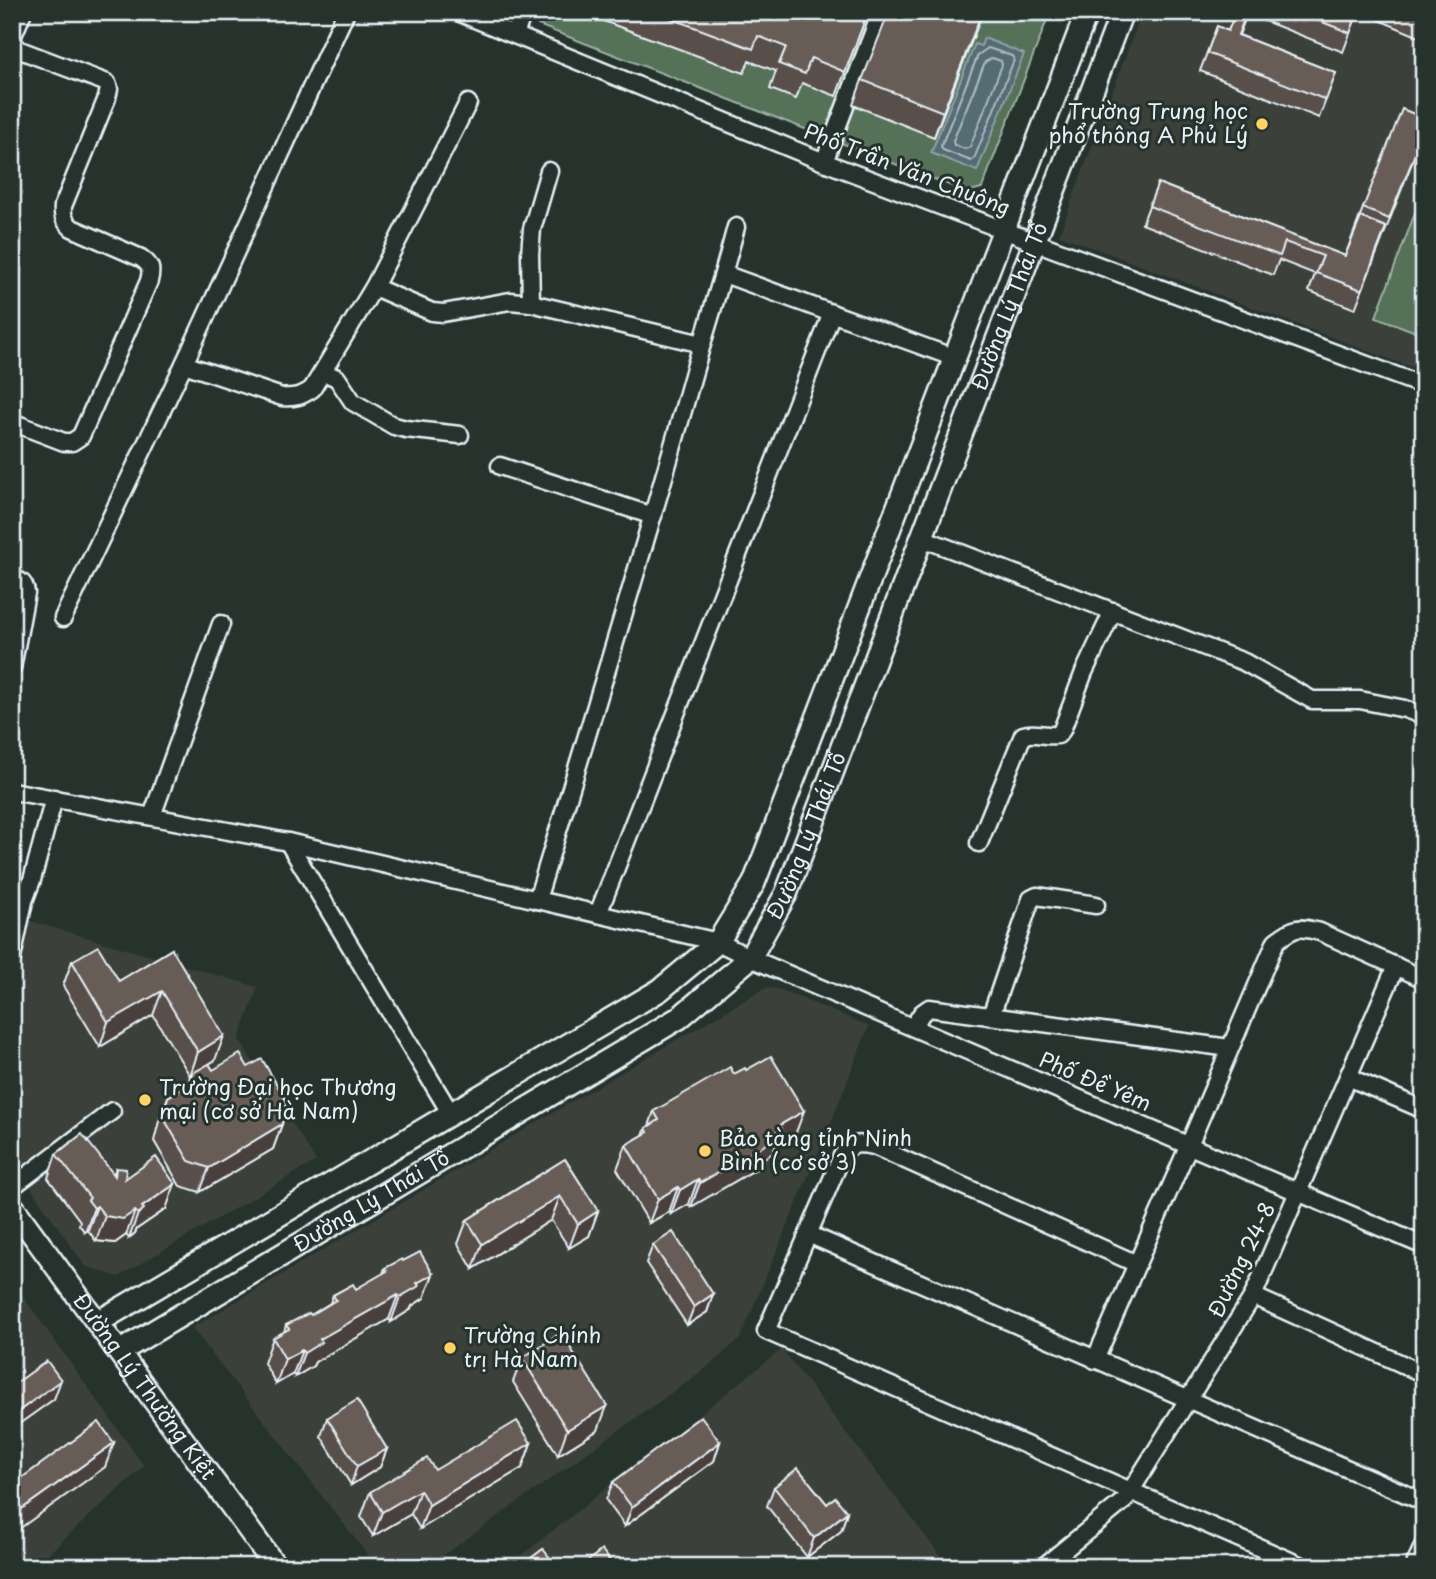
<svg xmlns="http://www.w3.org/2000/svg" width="1436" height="1579" viewBox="0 0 1436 1579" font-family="'Playpen Sans',sans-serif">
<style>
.built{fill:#3a3f3a}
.green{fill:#557158;stroke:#9eb1a8;stroke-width:2}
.water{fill:#556c74;stroke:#90a1a9;stroke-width:2}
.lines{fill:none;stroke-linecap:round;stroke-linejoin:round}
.shore{stroke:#adbcc3;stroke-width:2}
.minor-casing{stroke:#e8f1f8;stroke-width:21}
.major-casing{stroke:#e8f1f8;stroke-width:26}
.minor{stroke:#26332d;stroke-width:16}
.major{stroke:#26332d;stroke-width:21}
.wall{fill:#594f4b;stroke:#e8f1f8;stroke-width:2}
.shaded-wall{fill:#49403d;stroke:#e8f1f8;stroke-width:2}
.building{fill:#685c57;stroke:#e8f1f8;stroke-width:2}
.poi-dot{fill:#ffd166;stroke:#26332d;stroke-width:2.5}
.labels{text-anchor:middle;stroke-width:6;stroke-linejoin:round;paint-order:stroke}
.poi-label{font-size:21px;fill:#e8f1f8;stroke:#26332d;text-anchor:start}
.street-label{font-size:21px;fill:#e8f1f8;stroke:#26332d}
</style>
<rect width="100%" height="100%" fill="#26332d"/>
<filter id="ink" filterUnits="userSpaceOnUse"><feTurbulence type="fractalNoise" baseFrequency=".0143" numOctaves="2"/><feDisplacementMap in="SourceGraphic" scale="14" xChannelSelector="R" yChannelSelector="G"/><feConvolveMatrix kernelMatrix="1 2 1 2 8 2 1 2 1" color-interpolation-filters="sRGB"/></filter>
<g filter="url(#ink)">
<g class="built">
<path d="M1142,12H1424V372L1059,235Z"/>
<path d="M30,921L258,987L239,1039L316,1161L118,1277L85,1266L12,1161V1016Z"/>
<path d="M767,987L781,990L869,1026L834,1115L740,1339L705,1369L427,1567H377L192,1328L542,1119Z"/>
<path d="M12,1281L144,1466L34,1567H12Z"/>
<path d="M782,1349L949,1567H507Z"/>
</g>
<g class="green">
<path d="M543,12H1050L982,188L967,192L538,25Z"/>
<path d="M1424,189V335L1376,317Z"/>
</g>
<path class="water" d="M984,38L1024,54L977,171L931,153L975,44L981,46Z"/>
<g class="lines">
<g class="shore">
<path d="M988,48L1012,56L1014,60L974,159L971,161L943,150L941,146L978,55Z"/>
<path d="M992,58L1001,61L1002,65L970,147L965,149L954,145L953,141L985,62Z"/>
</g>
<defs>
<g id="minor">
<path d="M458,12L824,162L1035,242L1424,386"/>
<path d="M515,35L523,12"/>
<path d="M12,38L23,12"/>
<path d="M12,44L20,50L107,83L109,89L107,98L63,206C62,216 64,221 72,228L141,258C151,265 152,269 149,281L81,436L72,442H64L12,422"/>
<path d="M824,162L881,12"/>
<path d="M724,274L955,358"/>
<path d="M374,287L432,312L443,313L510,301L531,303L702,344"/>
<path d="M531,303L530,254L532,229L549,171"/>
<path d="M184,364L282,397C295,398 302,396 312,389L374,287L468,103"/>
<path d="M323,372L337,378L353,402L394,426L406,429L460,435"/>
<path d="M500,466L653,516"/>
<path d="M922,538L1244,662L1312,700H1360L1405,709L1424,716"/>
<path d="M12,578C21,581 25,583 26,593L12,668"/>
<path d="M63,618L184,364L346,12"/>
<path d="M12,791L288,842L718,942L750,958L1424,1246"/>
<path d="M152,816L221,624"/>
<path d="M288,842L451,1114"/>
<path d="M979,843L1023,735C1034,731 1046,737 1058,735L1062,730L1084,672L1113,611"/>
<path d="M537,900C590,725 644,551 693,375C707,326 723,277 736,227"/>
<path d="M598,914L832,313"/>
<path d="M12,958L24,901L32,880L54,798"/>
<path d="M991,1016L1031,899L1037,896L1096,905"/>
<path d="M913,1027L922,1013L929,1008L1230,1048"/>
<path d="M1348,1077L1424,1110"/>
<path d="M12,1187L112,1111"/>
<path d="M808,1234L1424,1502"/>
<path d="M1137,1264L874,1146C857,1143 853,1142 842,1156L766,1331L1304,1567"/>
<path d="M1253,1296L1424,1374"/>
<path d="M1095,1360L1189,1145L1276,941C1295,927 1297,926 1320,932L1424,979"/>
<path d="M1043,1567L1125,1500L1253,1296L1396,966"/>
<path d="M1414,1567L1424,1544"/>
</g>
<g id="major">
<path id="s1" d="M12,1206L276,1567"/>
<path d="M98,1322L660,990L718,942L754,883L1087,12"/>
<path id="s2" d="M119,1352L679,1018L750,958L786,894L1122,12"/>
</g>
</defs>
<use href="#minor" class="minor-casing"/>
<use href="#major" class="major-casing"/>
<use href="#minor" class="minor"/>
<use href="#major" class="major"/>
</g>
<g class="wall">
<path d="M579,12H868L836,96L802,83L796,99L770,89L776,71L749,61L744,73Z"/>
<path d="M1236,12H1358L1343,52L1247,14L1239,35L1336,73L1319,118L1200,71L1217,26L1228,31Z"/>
<path d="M1381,12H1424V39L1379,20Z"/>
<path d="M976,30L934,137L853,105L862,80Z"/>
<path d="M1424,132L1355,309L1309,291L1315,274L1279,260L1273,275L1142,224L1158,183L1345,256L1363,208Z"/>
<path d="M172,949L215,1060L209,1064L213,1070L282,1124L273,1149L200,1192L180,1186L154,1141L159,1121L168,1097L187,1086L191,1075L190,1076L153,1015L100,1047L63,986L72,961L119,981Z"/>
<path d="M734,1074L795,1135L775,1147L773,1153L764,1158L761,1166L691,1207L689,1204L671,1214L669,1212L649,1223L617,1169L626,1145L643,1135L646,1128L649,1126L654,1111Z"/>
<path d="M56,1154L113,1175L116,1168L125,1179L166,1209L137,1229L135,1233L129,1238L126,1235L115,1243L96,1241L88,1230L85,1232L79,1225L80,1221L48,1178Z"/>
<path d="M565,1159L598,1211L589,1236L569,1248L551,1220L473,1269L458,1244L467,1220Z"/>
<path d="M653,1245L713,1294L707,1312L687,1325L646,1263Z"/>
<path d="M403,1261L433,1274L424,1298L412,1306L410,1310L391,1322L389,1319L315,1362L313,1366L295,1377L293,1374L276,1384L264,1363L273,1338L284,1332L286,1325L311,1315L330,1303L333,1295L356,1289L383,1274L385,1268Z"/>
<path d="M522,1358L598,1430L558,1455L513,1382Z"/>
<path d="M327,1418L387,1449L380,1467L351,1485L321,1436Z"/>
<path d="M720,1442L714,1461L625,1526L606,1500L613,1482Z"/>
<path d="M531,1443L522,1468L420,1529L411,1514L373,1536L361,1517L370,1492L435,1470Z"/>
<path d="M774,1487L827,1504L847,1512L841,1531L807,1557L767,1506Z"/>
</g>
<g class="shaded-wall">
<path d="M983,12L976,30L934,137L943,112Z"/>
<path d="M162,991L153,1015L100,1047L108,1022Z"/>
<path d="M224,1036L215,1060L190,1076L198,1052Z"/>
<path d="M804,1111L795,1135L775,1147L773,1153L764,1158L761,1166L691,1207L700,1183L767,1137L780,1125Z"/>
<path d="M282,1124L273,1149L200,1192L209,1168Z"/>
<path d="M698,1179L689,1204L671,1214L680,1190Z"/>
<path d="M175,1184L166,1209L137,1229L135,1233L129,1238L138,1214L142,1207Z"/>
<path d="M678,1187L669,1212L649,1223L658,1199Z"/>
<path d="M560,1196L551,1220L473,1269L482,1244Z"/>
<path d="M97,1206L88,1230L85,1232L94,1208Z"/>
<path d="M135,1211L126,1235L115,1243L96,1241L105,1216Z"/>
<path d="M598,1211L589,1236L569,1248L578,1224Z"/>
<path d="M433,1274L424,1298L412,1306L410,1310L391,1322L400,1297L417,1283Z"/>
<path d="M713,1294L707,1312L687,1325L694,1307Z"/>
<path d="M398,1295L389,1319L315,1362L313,1366L295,1377L304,1353L320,1339Z"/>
<path d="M302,1350L293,1374L276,1384L285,1359Z"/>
<path d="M61,1380L54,1399L12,1429V1416Z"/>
<path d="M607,1406L598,1430L558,1455L567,1430Z"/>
<path d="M720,1442L714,1461L625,1526L632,1507Z"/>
<path d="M114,1443L105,1467L12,1534V1516Z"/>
<path d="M531,1443L522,1468L420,1529L429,1505Z"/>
<path d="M387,1449L380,1467L351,1485L357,1466Z"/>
<path d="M420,1490L411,1514L373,1536L382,1512Z"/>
<path d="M847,1512L841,1531L807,1557L814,1538Z"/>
</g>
<g class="building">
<path d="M654,12H868L845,72L811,58L805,74L779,64L786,47L758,36L753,49Z"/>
<path d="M889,12H982L943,112L862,80Z"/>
<path d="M1236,12H1247L1238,35L1336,73L1326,100L1207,53L1217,26L1228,31Z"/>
<path d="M1297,12H1358L1350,33Z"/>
<path d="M1411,12H1424V18Z"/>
<path d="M1402,109L1424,118V131L1389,219L1363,208Z"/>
<path d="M1158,183L1345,256L1361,217L1386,227L1362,290L1316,273L1323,256L1285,242L1280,256L1149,206Z"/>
<path d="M98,946L119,981L172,949L224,1036L198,1052L162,991L108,1022L72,961Z"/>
<path d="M240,1054L248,1067L262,1059L287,1102L282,1124L209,1168L189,1161L163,1117L168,1097L195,1081L191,1074L209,1064L213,1070Z"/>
<path d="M771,1056L804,1111L780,1125L782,1129L767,1137L770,1142L700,1183L698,1179L680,1190L678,1187L658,1199L626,1145L648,1132L646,1128L659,1120L654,1111L730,1067L734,1074L745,1068L746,1070Z"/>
<path d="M82,1134L115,1176L116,1168L126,1169L125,1179L156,1157L175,1184L142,1207L144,1209L138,1214L135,1211L123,1219L105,1216L97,1206L94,1208L88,1200L90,1198L56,1154Z"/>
<path d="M565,1159L598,1211L578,1224L560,1196L482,1244L467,1220Z"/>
<path d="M673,1232L713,1294L694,1307L653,1245Z"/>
<path d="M420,1252L433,1274L417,1283L419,1286L400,1297L398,1295L320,1339L322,1342L304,1353L302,1350L285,1359L273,1338L289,1329L286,1325L309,1313L311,1315L336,1300L333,1295L353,1284L356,1289L387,1271L385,1268L402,1259L403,1261Z"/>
<path d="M561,1333L607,1406L567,1430L522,1358Z"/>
<path d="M47,1361L61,1380L12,1416V1386Z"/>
<path d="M357,1400L387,1449L357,1466L327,1418Z"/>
<path d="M701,1416L720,1442L632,1507L613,1482Z"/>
<path d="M517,1421L531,1443L429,1505L420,1490L382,1512L370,1492L427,1458L435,1470Z"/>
<path d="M99,1422L114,1443L12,1516V1485Z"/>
<path d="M798,1468L827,1504L835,1497L847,1512L814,1538L774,1487Z"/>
<path d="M543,1549L557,1567H519Z"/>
<path d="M602,1550L615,1567H581V1566Z"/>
</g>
</g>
<g class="poi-dot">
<circle cx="1262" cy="124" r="7"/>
<circle cx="145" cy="1100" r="7"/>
<circle cx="705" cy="1151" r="7"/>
<circle cx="450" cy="1348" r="7"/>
</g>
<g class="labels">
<g class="poi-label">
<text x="1248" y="119" text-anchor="end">Trường Trung học<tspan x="1248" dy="24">phổ thông A Phủ Lý</tspan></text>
<text x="159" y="1095">Trường Đại học Thương<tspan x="159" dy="24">mại (cơ sở Hà Nam)</tspan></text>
<text x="719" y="1146">Bảo tàng tỉnh Ninh<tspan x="719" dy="24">Bình (cơ sở 3)</tspan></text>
<text x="464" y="1343">Trường Chính<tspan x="464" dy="24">trị Hà Nam</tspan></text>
</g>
<g class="street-label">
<text transform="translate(907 170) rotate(21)" y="7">Phố Trần Văn Chuông</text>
<text dy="7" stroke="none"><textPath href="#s2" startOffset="1447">Đường Lý Thái Tổ</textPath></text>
<text dy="7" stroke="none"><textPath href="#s2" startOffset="880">Đường Lý Thái Tổ</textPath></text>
<text transform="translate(1095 1082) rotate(23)" y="7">Phố Đề Yêm</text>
<text dy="7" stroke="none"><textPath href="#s2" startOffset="294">Đường Lý Thái Tổ</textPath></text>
<text transform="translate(1242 1260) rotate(-64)" y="7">Đường 24-8</text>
<text dy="7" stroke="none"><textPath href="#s1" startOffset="224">Đường Lý Thường Kiệt</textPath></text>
</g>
</g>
<rect width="1436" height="1579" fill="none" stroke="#26332d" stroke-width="42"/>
<rect x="21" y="21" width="1394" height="1537" fill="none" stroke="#e8f1f8" stroke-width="2.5" filter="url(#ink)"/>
</svg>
